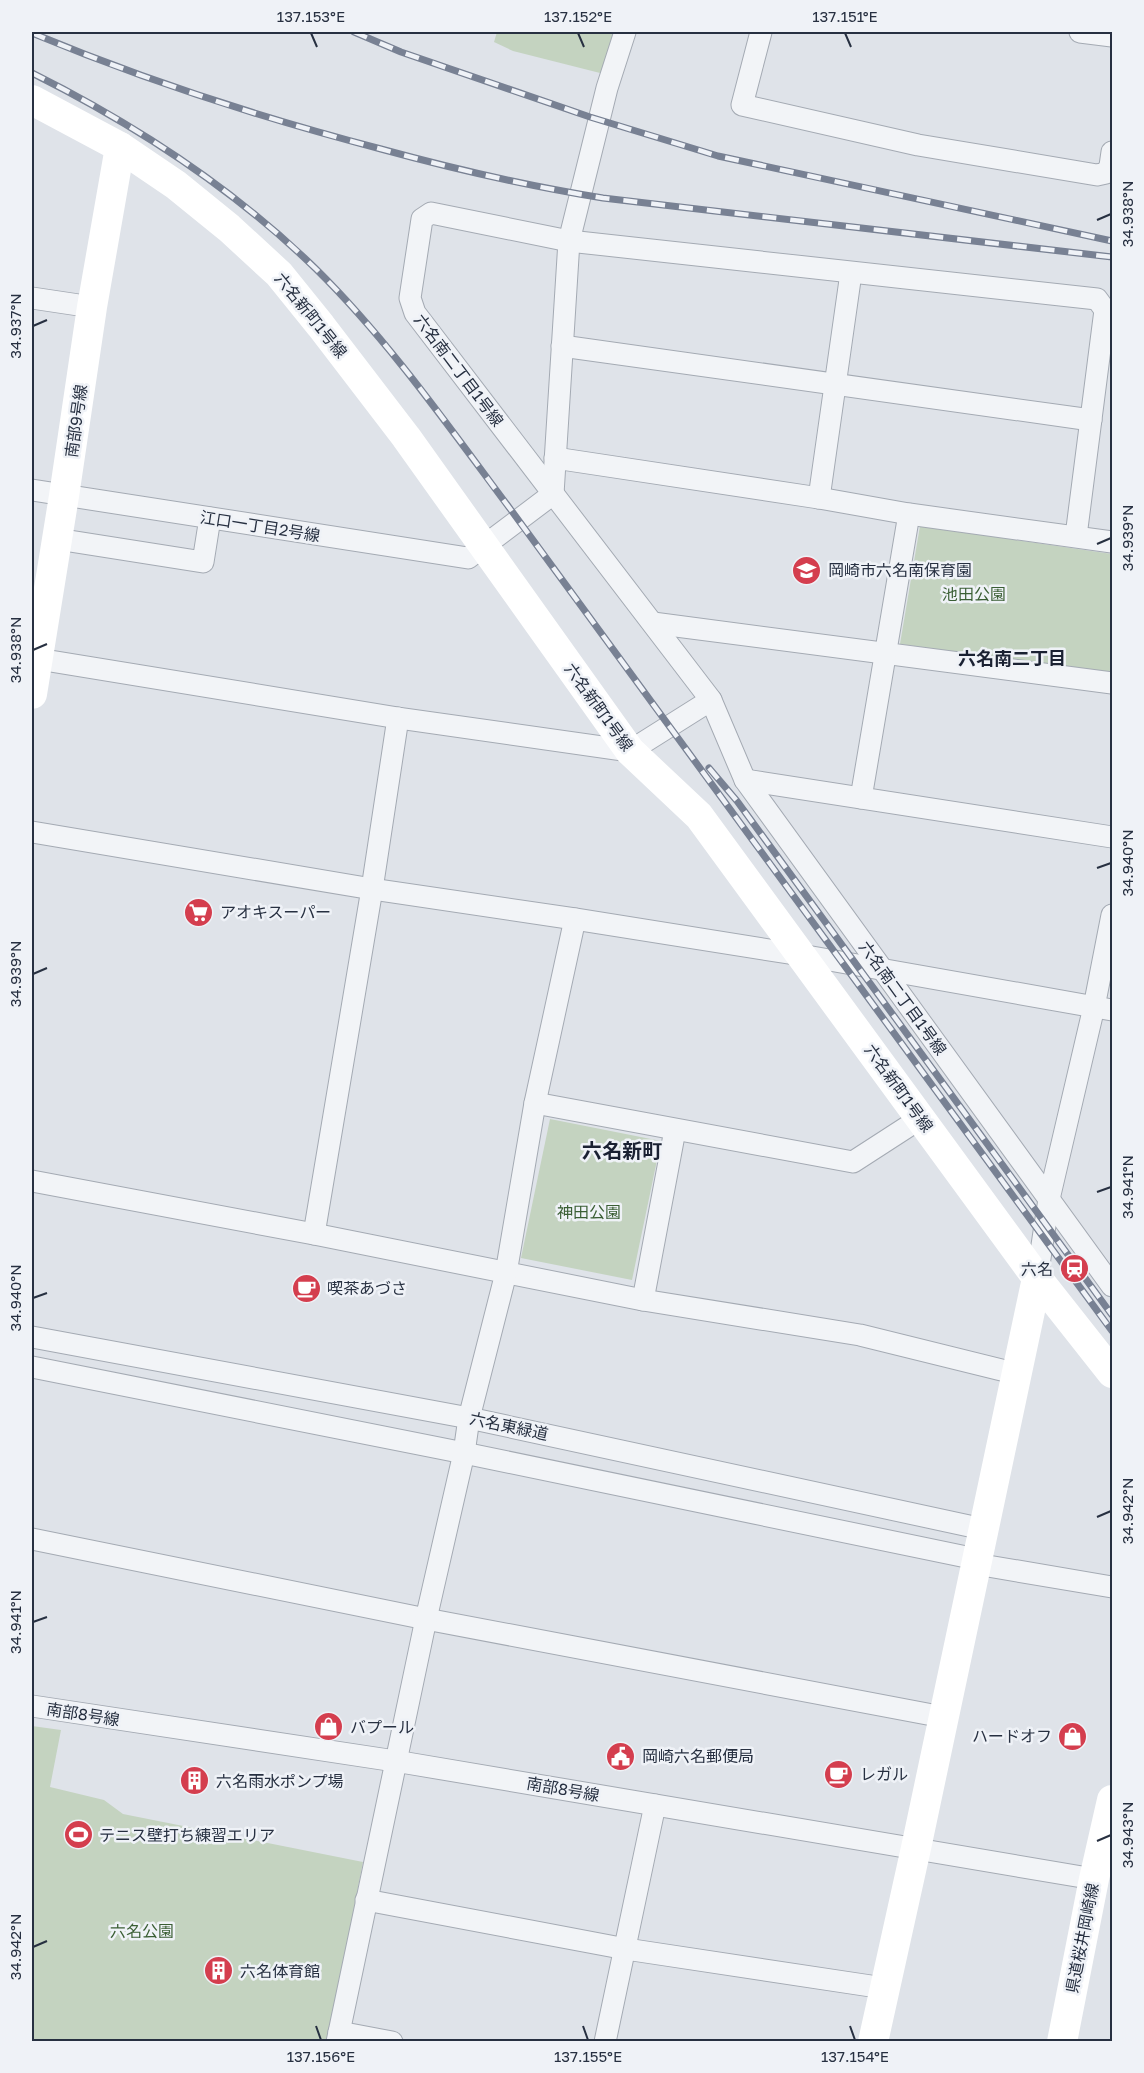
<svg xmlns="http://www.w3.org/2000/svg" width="1144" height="2073" viewBox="0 0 1144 2073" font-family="'Golos Text','Noto Sans JP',sans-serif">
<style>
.green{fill:#c4d3c0}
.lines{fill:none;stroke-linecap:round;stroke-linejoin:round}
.street-casing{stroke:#a4aab3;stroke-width:23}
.street{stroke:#f2f4f7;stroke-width:21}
.secondary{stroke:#fff;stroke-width:30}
.rail-casing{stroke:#788193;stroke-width:7}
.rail{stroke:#eff2f7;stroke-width:4.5;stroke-dasharray:14;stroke-linecap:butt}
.ticks{fill:none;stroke:#273041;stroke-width:2}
.labels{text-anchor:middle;stroke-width:5;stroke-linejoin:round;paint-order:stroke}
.street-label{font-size:16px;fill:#273041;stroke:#eff2f7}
.poi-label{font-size:16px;fill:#273041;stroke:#eff2f7;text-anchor:start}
.park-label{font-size:16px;fill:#3a5e34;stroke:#eff2f7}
.neighbourhood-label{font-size:18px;font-weight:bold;fill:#1a2132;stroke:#eff2f7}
.quarter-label{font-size:20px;font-weight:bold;fill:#1a2132;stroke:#eff2f7}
.neatline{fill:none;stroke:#273041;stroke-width:2}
.ticks-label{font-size:15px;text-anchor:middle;fill:#273041}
</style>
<rect width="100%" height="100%" fill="#dfe3e9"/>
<g class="green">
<path d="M497,32H617L604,74L513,51L494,42Z"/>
<path d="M920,526L1112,554V674L900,644Z"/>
<path d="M550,1119L661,1141L632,1280L521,1258Z"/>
<path d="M32,1726L61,1730L50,1787L104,1800L123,1814L363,1862L328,2041H32Z"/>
</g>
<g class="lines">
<defs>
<g id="street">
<path d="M761,32L742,105L918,145L1097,175L1106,173L1110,166L1112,152"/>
<path d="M1080,32L1112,36"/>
<path d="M32,298L92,307"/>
<path d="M562,346L1091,420"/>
<path d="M555,458L819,498L909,514L1112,542"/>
<path d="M32,490L468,558L553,494L569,241L607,88L625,32"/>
<path d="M819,498L851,273"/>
<path d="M57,539L203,562L210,518"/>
<path d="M653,623L1112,683"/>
<path d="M32,658L398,718L630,751L711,700L415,313L410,298L422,219L431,213L569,241L1097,299L1105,310L1076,536"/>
<path d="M711,700L745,780L1112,1286"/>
<path d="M745,780L1112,837"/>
<path d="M861,798L909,514"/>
<path d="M32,832L372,889L575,919L801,955L1112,1010"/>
<path d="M535,1103L853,1162L921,1118"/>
<path d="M32,1181L314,1234L643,1300L860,1335L1018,1374"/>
<path d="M314,1234L372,889L398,718"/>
<path d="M1037,1278L1049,1199L1094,1007L1112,915"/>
<path d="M643,1300L675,1130"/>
<path d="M32,1337L469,1418L983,1529"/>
<path d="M32,1367L464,1453L976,1559"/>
<path d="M32,1539L426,1619L943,1717"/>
<path d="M976,1564L1112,1587"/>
<path d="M32,1706L395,1761L1094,1879"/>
<path d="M366,1900L626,1949L884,1988"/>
<path d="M339,2032L392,2042"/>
<path d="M337,2042L426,1619L464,1453L469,1418L506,1273L535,1103L575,919"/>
<path d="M605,2042L655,1805"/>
</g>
</defs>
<use href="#street" class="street-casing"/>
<use href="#street" class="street"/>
<g class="secondary">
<path d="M32,100L120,147L176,185L229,228L279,274L321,326L406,437L630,751L699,816L1037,1278L1112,1373"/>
<path d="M32,694L64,496L92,307L120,147"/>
<path d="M873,2042L916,1848L1037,1278"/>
<path d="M1062,2042L1094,1879L1112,1800"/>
</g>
<defs>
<g id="rail">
<path d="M354,32L401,52L590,117L718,156L1112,241"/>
<path d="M32,33C145,80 262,118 381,149C454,169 528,186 603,198L1112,257"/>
<path d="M32,73C134,124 233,188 316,269C389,341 449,427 511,510L1112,1331"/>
<path d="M709,768L737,801L1112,1315"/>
</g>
</defs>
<use href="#rail" class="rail-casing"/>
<use href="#rail" class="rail"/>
</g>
<path class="ticks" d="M311,33L317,47M578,33L584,47M845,33L851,47M1097,220L1111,214M33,326L47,320M1097,544L1111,538M33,650L47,644M1097,868L1111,863M33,974L47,968M1097,1192L1111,1187M33,1298L47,1293M1097,1517L1111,1511M33,1622L47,1617M1097,1841L1111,1835M33,1947L47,1941M316,2026L321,2040M583,2026L588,2040M850,2026L855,2040"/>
<defs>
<symbol id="school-disc" viewBox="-11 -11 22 22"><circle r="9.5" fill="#d43e4e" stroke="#eff2f7"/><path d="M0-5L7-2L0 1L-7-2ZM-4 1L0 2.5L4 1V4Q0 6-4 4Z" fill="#fff"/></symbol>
<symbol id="supermarket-disc" viewBox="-11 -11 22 22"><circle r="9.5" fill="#d43e4e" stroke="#eff2f7"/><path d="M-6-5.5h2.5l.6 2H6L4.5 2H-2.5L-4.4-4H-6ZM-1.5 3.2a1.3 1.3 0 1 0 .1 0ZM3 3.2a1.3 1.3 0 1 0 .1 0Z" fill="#fff"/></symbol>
<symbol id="station-disc" viewBox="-11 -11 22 22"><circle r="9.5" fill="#d43e4e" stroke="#eff2f7"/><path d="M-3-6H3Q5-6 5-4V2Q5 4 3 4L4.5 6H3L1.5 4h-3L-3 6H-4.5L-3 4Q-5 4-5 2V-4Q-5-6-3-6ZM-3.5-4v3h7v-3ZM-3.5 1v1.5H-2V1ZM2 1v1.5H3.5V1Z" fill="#fff"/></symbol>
<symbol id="cafe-disc" viewBox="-11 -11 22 22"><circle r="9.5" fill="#d43e4e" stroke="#eff2f7"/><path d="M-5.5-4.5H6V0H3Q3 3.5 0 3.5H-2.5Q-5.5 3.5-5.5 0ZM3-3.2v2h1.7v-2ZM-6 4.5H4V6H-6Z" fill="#fff"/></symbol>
<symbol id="shop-disc" viewBox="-11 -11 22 22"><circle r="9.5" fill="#d43e4e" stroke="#eff2f7"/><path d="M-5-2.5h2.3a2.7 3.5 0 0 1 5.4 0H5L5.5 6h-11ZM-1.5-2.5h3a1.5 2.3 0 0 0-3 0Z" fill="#fff"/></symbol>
<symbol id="civic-disc" viewBox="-11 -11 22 22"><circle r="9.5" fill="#d43e4e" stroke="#eff2f7"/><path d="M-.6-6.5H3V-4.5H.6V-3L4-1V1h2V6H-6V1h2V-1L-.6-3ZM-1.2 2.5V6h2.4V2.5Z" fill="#fff"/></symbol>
<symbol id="building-disc" viewBox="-11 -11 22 22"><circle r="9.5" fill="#d43e4e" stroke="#eff2f7"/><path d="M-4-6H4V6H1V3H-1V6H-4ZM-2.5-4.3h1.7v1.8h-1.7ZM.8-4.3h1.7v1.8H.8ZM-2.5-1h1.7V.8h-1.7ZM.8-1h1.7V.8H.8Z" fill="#fff"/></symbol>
<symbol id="stadium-disc" viewBox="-11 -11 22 22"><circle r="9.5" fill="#d43e4e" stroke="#eff2f7"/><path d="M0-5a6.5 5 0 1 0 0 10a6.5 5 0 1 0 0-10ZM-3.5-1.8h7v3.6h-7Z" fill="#fff"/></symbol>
</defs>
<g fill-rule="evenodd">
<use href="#school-disc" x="790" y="554" width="33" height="33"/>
<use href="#supermarket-disc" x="182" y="896" width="33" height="33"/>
<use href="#station-disc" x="1058" y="1252" width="33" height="33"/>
<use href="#cafe-disc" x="290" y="1272" width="33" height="33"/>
<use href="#shop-disc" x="312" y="1710" width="33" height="33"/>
<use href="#shop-disc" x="1056" y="1720" width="33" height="33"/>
<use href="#civic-disc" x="604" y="1740" width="33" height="33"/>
<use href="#cafe-disc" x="822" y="1758" width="33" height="33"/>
<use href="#building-disc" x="178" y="1764" width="33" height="33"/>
<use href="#stadium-disc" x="62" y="1818" width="33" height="33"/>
<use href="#building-disc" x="202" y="1954" width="33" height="33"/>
</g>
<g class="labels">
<g class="street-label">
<text transform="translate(311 315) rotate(51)" y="6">六名新町1号線</text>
<text transform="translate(459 370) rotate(53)" y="6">六名南二丁目1号線</text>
<text transform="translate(76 421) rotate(-82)" y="6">南部9号線</text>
<text transform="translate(260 526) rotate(9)" y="6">江口一丁目2号線</text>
<text transform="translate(599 707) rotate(54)" y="6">六名新町1号線</text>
<text transform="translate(903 998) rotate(54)" y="6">六名南二丁目1号線</text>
<text transform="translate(899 1088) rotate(54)" y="6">六名新町1号線</text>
<text transform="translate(509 1426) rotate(12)" y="6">六名東緑道</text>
<text transform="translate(83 1714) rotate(9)" y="6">南部8号線</text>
<text transform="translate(563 1789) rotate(10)" y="6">南部8号線</text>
<text transform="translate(1082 1938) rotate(-79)" y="6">県道桜井岡崎線</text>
</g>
<g class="poi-label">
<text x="828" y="576">岡崎市六名南保育園</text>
<text x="220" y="918">アオキスーパー</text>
<text x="1053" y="1275" text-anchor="end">六名</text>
<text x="327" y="1294">喫茶あづさ</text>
<text x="350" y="1733">バプール</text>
<text x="1052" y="1742" text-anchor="end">ハードオフ</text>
<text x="642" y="1762">岡崎六名郵便局</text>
<text x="860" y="1780">レガル</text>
<text x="216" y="1787">六名雨水ポンプ場</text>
<text x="99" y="1841">テニス壁打ち練習エリア</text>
<text x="240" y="1977">六名体育館</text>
</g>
<g class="park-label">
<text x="974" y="600">池田公園</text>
<text x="589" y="1218">神田公園</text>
<text x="142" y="1937">六名公園</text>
</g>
<g class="neighbourhood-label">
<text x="1012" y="665">六名南二丁目</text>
</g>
<g class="quarter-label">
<text x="622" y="1158">六名新町</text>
</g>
</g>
<rect width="1144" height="2073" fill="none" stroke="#eff2f7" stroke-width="66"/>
<rect x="33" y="33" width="1078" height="2007" class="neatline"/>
<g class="ticks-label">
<text x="311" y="22">137.153°E</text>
<text x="578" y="22">137.152°E</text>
<text x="845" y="22">137.151°E</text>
<text transform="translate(1128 214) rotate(-90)" y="5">34.938°N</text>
<text transform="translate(16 326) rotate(-90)" y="5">34.937°N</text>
<text transform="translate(1128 538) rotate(-90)" y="5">34.939°N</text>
<text transform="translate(16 650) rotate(-90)" y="5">34.938°N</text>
<text transform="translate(1128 863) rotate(-90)" y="5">34.940°N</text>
<text transform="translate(16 974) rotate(-90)" y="5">34.939°N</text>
<text transform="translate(1128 1187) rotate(-90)" y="5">34.941°N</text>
<text transform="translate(16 1298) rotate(-90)" y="5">34.940°N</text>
<text transform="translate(1128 1511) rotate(-90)" y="5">34.942°N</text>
<text transform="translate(16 1622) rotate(-90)" y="5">34.941°N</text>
<text transform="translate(1128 1835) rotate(-90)" y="5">34.943°N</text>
<text transform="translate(16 1947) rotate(-90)" y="5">34.942°N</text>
<text x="321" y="2062">137.156°E</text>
<text x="588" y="2062">137.155°E</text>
<text x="855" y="2062">137.154°E</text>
</g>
</svg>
